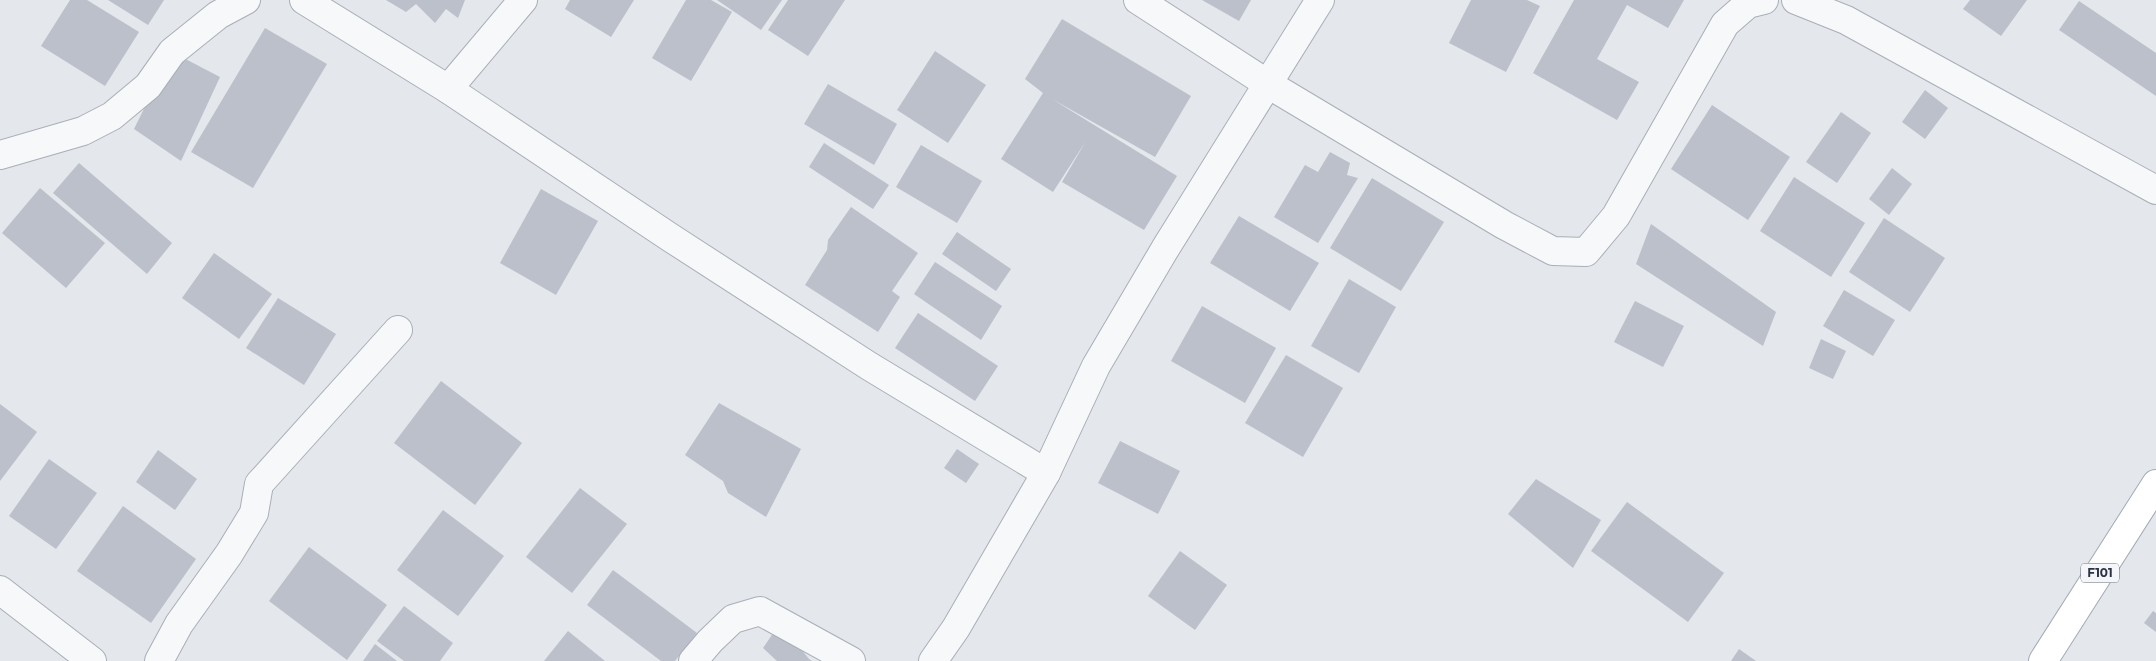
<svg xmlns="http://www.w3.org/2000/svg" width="2156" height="661" viewBox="0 0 2156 661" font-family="Montserrat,sans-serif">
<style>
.building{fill:#bbc0ca}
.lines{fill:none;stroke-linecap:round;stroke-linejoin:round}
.minor-casing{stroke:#a9aeb7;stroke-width:30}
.primary-casing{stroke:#a3abb8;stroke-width:30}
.minor{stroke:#f7f8fa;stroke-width:28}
.primary{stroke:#fff;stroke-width:28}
.labels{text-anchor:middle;stroke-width:4.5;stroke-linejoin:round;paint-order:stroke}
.shield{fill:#f4f6f9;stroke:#676e7b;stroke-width:1}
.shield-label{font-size:12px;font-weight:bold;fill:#2b3445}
</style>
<rect width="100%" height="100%" fill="#e4e7ec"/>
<g class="building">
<path d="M70,0H87L139,32L105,86L41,46Z"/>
<path d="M108,0H164L148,25Z"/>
<path d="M386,0H465L458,18L446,9L435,23L416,4L406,12Z"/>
<path d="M570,0H634L611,37L565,9Z"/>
<path d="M686,0H711L732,12L691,81L652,58Z"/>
<path d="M717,0H782L761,30Z"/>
<path d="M788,0H845L808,56L768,30Z"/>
<path d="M1202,0H1251L1239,21Z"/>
<path d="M1471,0H1527L1540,6L1506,72L1449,43Z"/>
<path d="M1574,0H1684L1668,28L1627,5L1597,59L1639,82L1617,120L1533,73Z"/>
<path d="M1970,0H2027L2001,36L1963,9Z"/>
<path d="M2079,1L2156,53V96L2059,30Z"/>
<path d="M1062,19L1191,96L1155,157L1052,99L1177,176L1144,230L1062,182L1086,141L1053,192L1001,159L1043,93L1025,79Z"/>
<path d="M265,28L327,64L253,188L191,152Z"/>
<path d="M935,51L986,85L948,143L897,110Z"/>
<path d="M172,52L220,77L181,161L134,129Z"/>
<path d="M828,84L897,124L874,165L804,124Z"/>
<path d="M1925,90L1948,108L1925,139L1902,122Z"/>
<path d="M1712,105L1790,157L1748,220L1671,169Z"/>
<path d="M1841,112L1871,133L1837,183L1806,162Z"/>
<path d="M824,143L889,185L873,209L809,167Z"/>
<path d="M921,145L982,181L957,223L896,187Z"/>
<path d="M1330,152L1350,163L1347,175L1358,178L1318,243L1274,217L1305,165L1318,172Z"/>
<path d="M79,163L172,243L147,274L53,193Z"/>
<path d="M1892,168L1912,184L1889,215L1869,199Z"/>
<path d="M1794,177L1865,223L1831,277L1760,231Z"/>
<path d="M1372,178L1444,222L1401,291L1330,248Z"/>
<path d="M40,188L105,243L66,288L2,233Z"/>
<path d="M541,189L598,221L556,295L500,263Z"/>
<path d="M851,207L918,253L892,291L900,297L878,332L805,285L827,250L828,240Z"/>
<path d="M1239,216L1319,263L1290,311L1210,263Z"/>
<path d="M1884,218L1945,258L1910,312L1849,272Z"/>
<path d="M1651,224L1776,312L1763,346L1636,264Z"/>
<path d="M957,232L1011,269L996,291L942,254Z"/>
<path d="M214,253L272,294L239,339L182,298Z"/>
<path d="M935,262L1002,306L981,340L914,294Z"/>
<path d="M1349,279L1396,307L1359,373L1311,346Z"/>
<path d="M1844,290L1895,320L1873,356L1823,326Z"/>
<path d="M278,298L336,334L304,385L246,348Z"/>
<path d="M1635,301L1684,326L1663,367L1614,342Z"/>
<path d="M1202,306L1276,348L1245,403L1171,361Z"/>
<path d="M918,313L998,366L975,401L895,348Z"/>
<path d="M1821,339L1846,351L1833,379L1809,368Z"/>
<path d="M1286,355L1343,388L1303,457L1245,423Z"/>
<path d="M441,381L522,443L475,505L394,443Z"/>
<path d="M719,403L801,449L766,517L728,493L723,481L685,455Z"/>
<path d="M0,404L37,432L0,481Z"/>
<path d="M1120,441L1180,471L1158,514L1098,483Z"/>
<path d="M957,449L979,464L966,483L944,468Z"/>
<path d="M158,450L197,479L175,510L136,482Z"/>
<path d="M49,459L97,493L56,549L9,516Z"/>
<path d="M1536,479L1601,520L1573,568L1508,514Z"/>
<path d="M580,488L627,524L572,593L526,557Z"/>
<path d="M1627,502L1724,573L1688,622L1591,551Z"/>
<path d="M123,506L196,559L151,623L77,571Z"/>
<path d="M443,510L504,556L458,616L397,570Z"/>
<path d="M309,547L387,605L347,660L269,601Z"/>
<path d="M1180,551L1227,585L1195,630L1148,596Z"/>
<path d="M613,570L697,633L675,661H661L587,605Z"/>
<path d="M404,606L453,643L440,661H404L377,641Z"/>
<path d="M2153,611L2156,613V632L2144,623Z"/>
<path d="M780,623L809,659L812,661H777L763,648Z"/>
<path d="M568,631L605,661H544Z"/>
<path d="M375,644L397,661H363Z"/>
<path d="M1739,649L1756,661H1731Z"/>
</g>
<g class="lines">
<defs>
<g id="minor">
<path d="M304,0L448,89L671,238L869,366L1046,473"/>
<path d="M1138,0L1268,84L1504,225L1553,251L1586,252L1616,216L1725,24L1748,4L1764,0"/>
<path d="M1796,0L1846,20L2156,190"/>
<path d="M448,89L523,0"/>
<path d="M0,155L83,131L112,116L148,86L172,52L218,15L246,0"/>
<path d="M0,590L92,661"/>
<path d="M159,661L179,624L229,554L254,513L259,484L398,330"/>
<path d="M693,661L710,641L733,619L760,611L851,661"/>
<path d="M933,661L956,628L1046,473L1096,366L1165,249L1320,0"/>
</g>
<path id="primary" d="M2043,661L2156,484"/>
</defs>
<use href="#minor" class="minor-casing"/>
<use href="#primary" class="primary-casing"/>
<use href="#minor" class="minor"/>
<use href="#primary" class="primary"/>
</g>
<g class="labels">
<rect class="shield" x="2081" y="563.5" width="38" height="19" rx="4"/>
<g class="shield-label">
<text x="2100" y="577">F101</text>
</g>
</g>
</svg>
